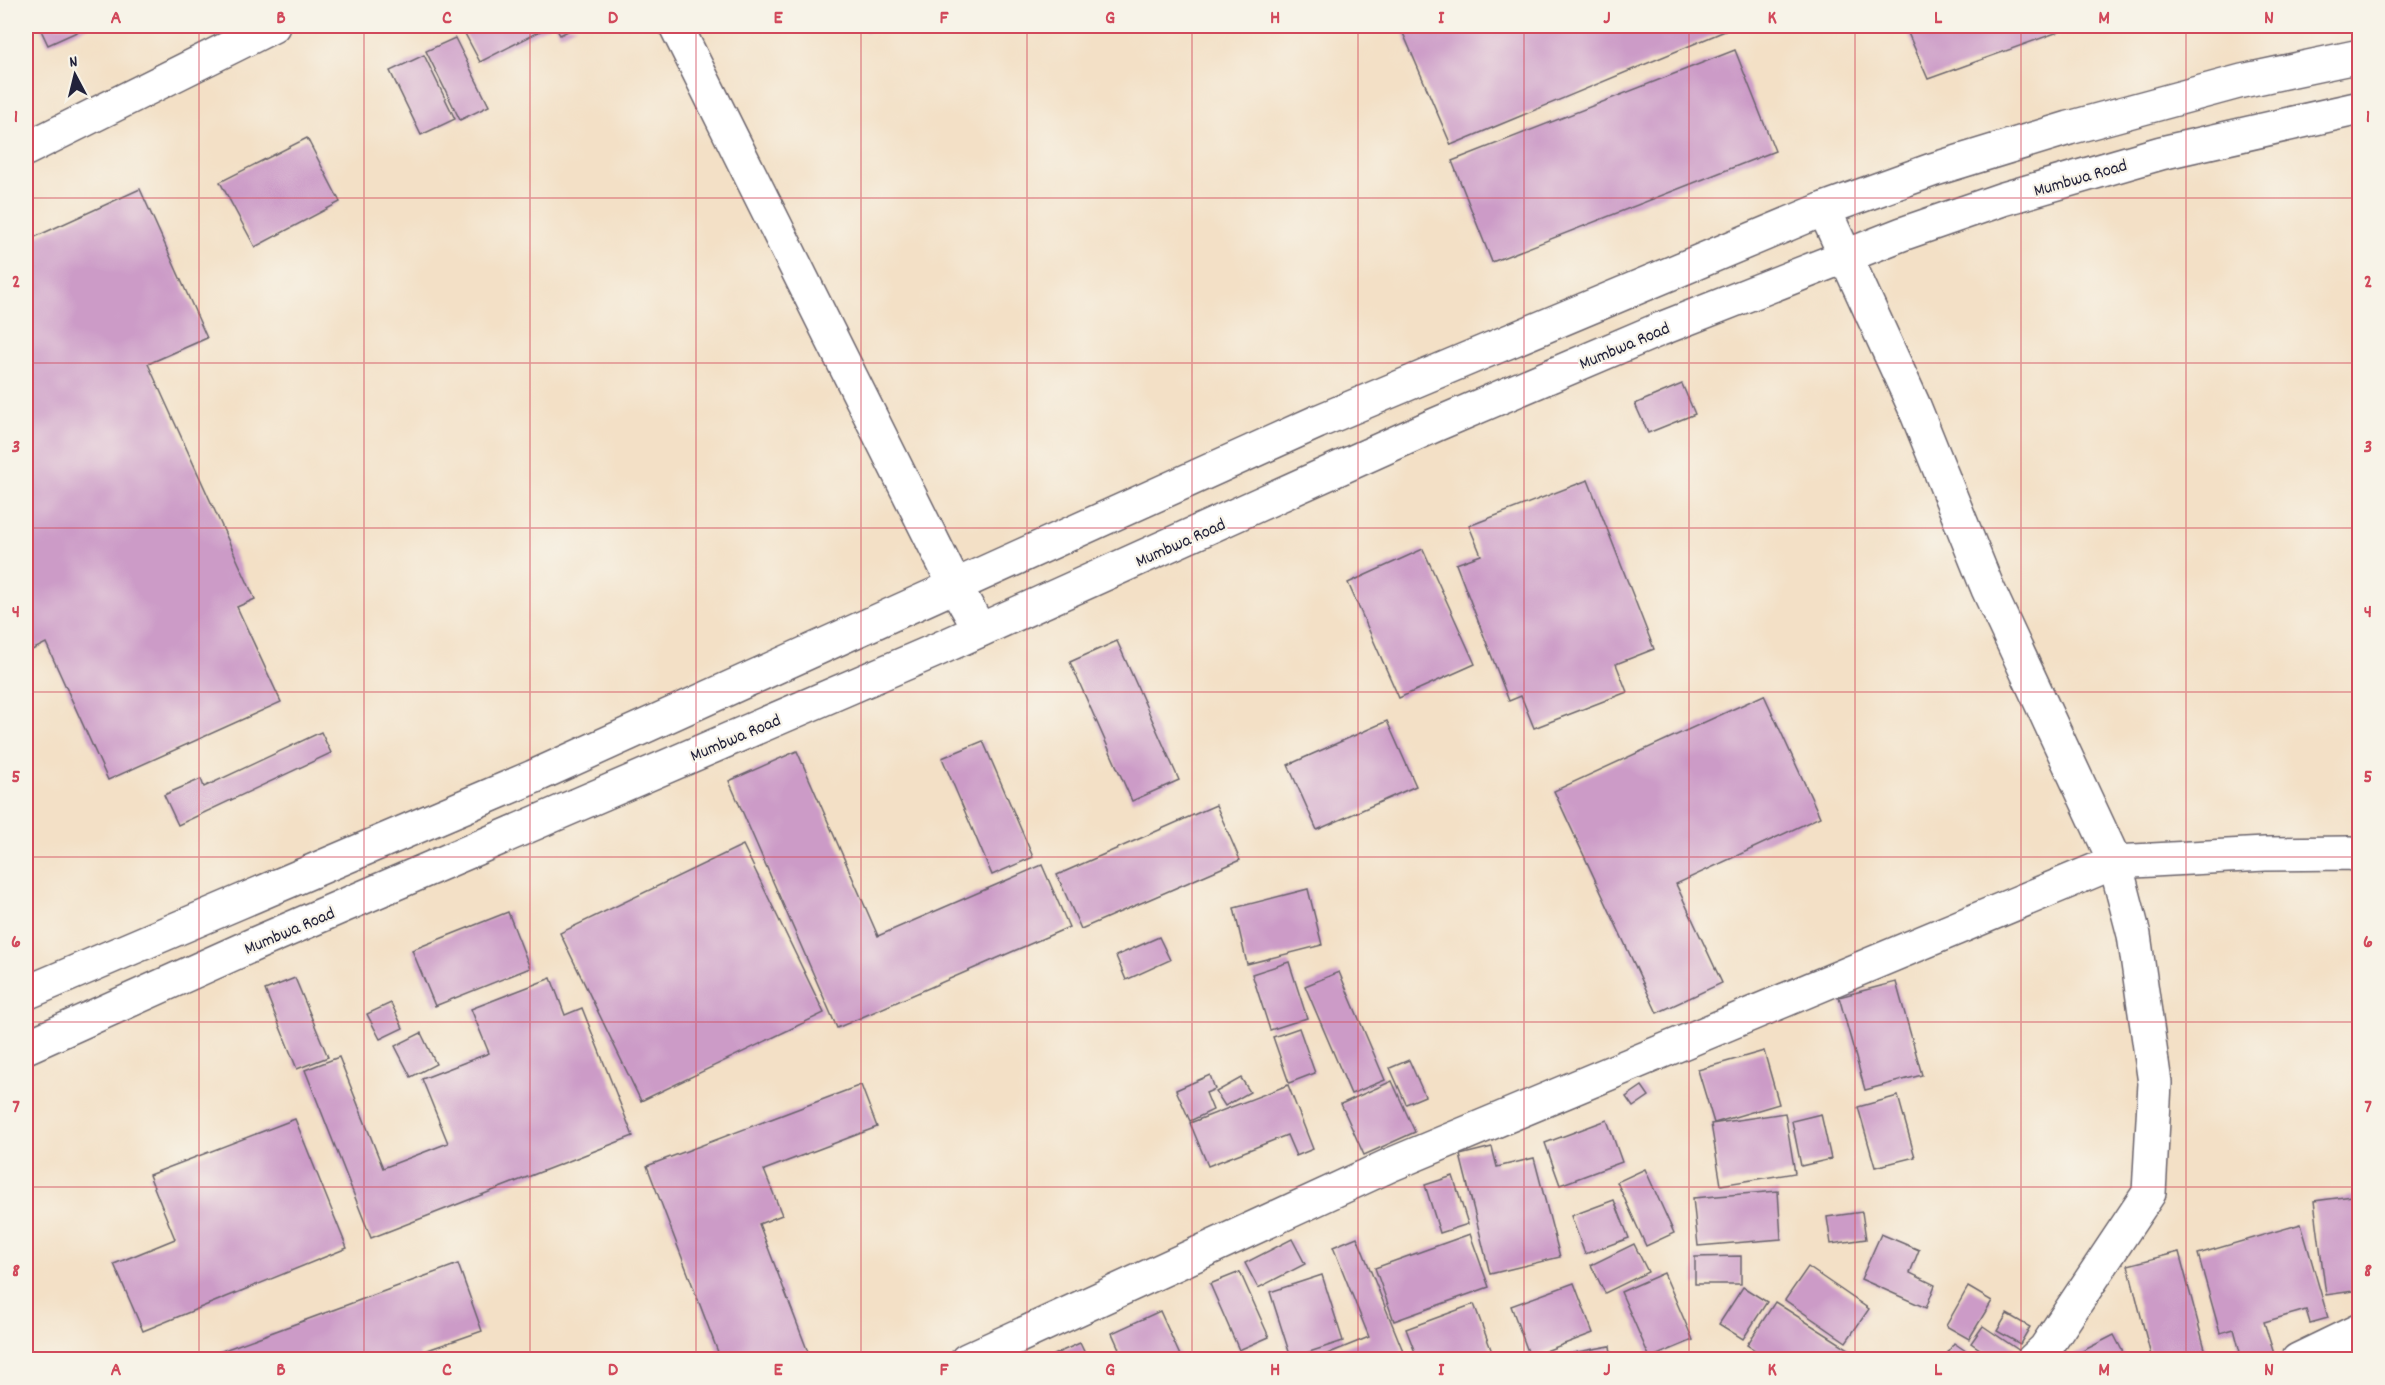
<svg xmlns="http://www.w3.org/2000/svg" width="2385" height="1385" viewBox="0 0 2385 1385" font-family="Dekko,sans-serif">
<style>
.building{fill:#cc9bc7}
.lines{fill:none;stroke-linecap:round;stroke-linejoin:round}
.minor-casing{stroke:#6b646c;stroke-width:36}
.primary-casing{stroke:#6b646c;stroke-width:36}
.minor{stroke:#fff;stroke-width:33}
.primary{stroke:#fff;stroke-width:33}
.grid{fill:none;stroke:#d1495b;stroke-width:1.5;stroke-opacity:0.55}
.labels{text-anchor:middle;stroke-width:4.5;stroke-linejoin:round;paint-order:stroke}
.street-label{font-size:18px;fill:#22223b;stroke:#f7f3e8}
.neatline{fill:none;stroke:#d1495b;stroke-width:2}
.grid-label{font-size:20px;text-anchor:middle;font-weight:bold;fill:#d1495b}
</style>
<rect width="100%" height="100%" fill="#f7f3e8"/>
<filter id="ink" filterUnits="userSpaceOnUse"><feTurbulence type="fractalNoise" baseFrequency=".0167" numOctaves="2"/><feDisplacementMap in="SourceGraphic" scale="12" xChannelSelector="R" yChannelSelector="G"/><feConvolveMatrix kernelMatrix="1 2 1 2 8 2 1 2 1" color-interpolation-filters="sRGB"/></filter>
<filter id="wash" filterUnits="userSpaceOnUse"><feTurbulence type="fractalNoise" baseFrequency=".008" numOctaves="4" result="noise"/><feDisplacementMap in="SourceGraphic" scale="24" xChannelSelector="R" yChannelSelector="G"/><feGaussianBlur stdDeviation="1.35" result="paint"/><feColorMatrix in="noise" values="0 0 0 0 0 0 0 0 0 0 0 0 0 0 0 0 0 1.4 0 .05"/><feComposite in="paint" operator="in"/></filter>
<g filter="url(#wash)">
<rect width="100%" height="100%" fill="#f3e0c6"/>
<g id="blocks">
<g class="building">
<path d="M39,26H90L48,45Z"/>
<path d="M461,26H550L480,62Z"/>
<path d="M555,26H578L560,35Z"/>
<path d="M863,26H880L866,32Z"/>
<path d="M1400,26H1737L1451,145Z"/>
<path d="M1905,26H2075L1928,79Z"/>
<path d="M455,38L489,106L460,120L426,51Z"/>
<path d="M1735,50L1775,151L1492,262L1452,161Z"/>
<path d="M424,55L455,119L421,135L390,71Z"/>
<path d="M307,138L340,202L255,247L220,182Z"/>
<path d="M140,189L207,338L148,364L255,599L237,607L281,702L108,780L46,643L26,653V241Z"/>
<path d="M1682,384L1695,414L1648,433L1635,404Z"/>
<path d="M1588,480L1654,649L1616,664L1627,692L1534,728L1521,696L1509,701L1456,564L1481,555L1469,526Z"/>
<path d="M1423,549L1475,664L1399,698L1348,583Z"/>
<path d="M1117,641L1179,780L1132,801L1070,662Z"/>
<path d="M1764,695L1820,817L1676,884L1722,983L1657,1013L1554,791Z"/>
<path d="M1387,721L1416,786L1317,830L1288,765Z"/>
<path d="M321,732L331,753L178,825L164,795L201,779L204,787Z"/>
<path d="M983,741L1033,857L992,875L942,758Z"/>
<path d="M797,751L878,936L1042,865L1069,927L837,1028L729,781Z"/>
<path d="M1216,805L1240,860L1081,929L1057,875Z"/>
<path d="M743,845L824,1013L641,1101L560,933Z"/>
<path d="M1308,889L1322,945L1247,964L1234,908Z"/>
<path d="M508,912L530,968L435,1006L412,950Z"/>
<path d="M1159,937L1170,960L1126,980L1116,956Z"/>
<path d="M1289,962L1307,1018L1270,1030L1252,974Z"/>
<path d="M1339,972L1385,1080L1351,1094L1305,986Z"/>
<path d="M295,978L328,1057L297,1069L265,990Z"/>
<path d="M551,978L565,1015L582,1008L633,1136L371,1238L305,1070L339,1057L383,1168L448,1143L422,1079L489,1053L471,1009Z"/>
<path d="M1896,982L1922,1075L1865,1090L1839,997Z"/>
<path d="M391,1003L403,1028L380,1039L367,1014Z"/>
<path d="M1299,1028L1315,1073L1289,1083L1273,1037Z"/>
<path d="M421,1033L436,1064L411,1077L395,1046Z"/>
<path d="M1764,1051L1779,1104L1714,1123L1698,1070Z"/>
<path d="M1409,1060L1425,1096L1406,1104L1390,1068Z"/>
<path d="M1210,1075L1215,1089L1206,1093L1213,1110L1190,1121L1176,1090Z"/>
<path d="M1241,1078L1250,1092L1225,1106L1216,1092Z"/>
<path d="M1392,1081L1415,1132L1364,1155L1341,1104Z"/>
<path d="M861,1085L877,1127L764,1170L782,1215L759,1224L811,1360H721L647,1166Z"/>
<path d="M1288,1085L1313,1149L1296,1156L1287,1135L1208,1166L1190,1123Z"/>
<path d="M1642,1086L1649,1096L1633,1107L1626,1097Z"/>
<path d="M1898,1096L1915,1157L1875,1167L1858,1107Z"/>
<path d="M1785,1113L1795,1173L1721,1185L1711,1124Z"/>
<path d="M1821,1114L1831,1159L1801,1166L1792,1121Z"/>
<path d="M295,1119L347,1248L143,1331L114,1264L175,1239L149,1175Z"/>
<path d="M1607,1120L1622,1162L1560,1185L1545,1143Z"/>
<path d="M1492,1147L1497,1167L1534,1158L1560,1257L1490,1274L1460,1155Z"/>
<path d="M1645,1169L1674,1233L1646,1246L1617,1182Z"/>
<path d="M1453,1176L1468,1224L1440,1233L1425,1185Z"/>
<path d="M1778,1191L1781,1239L1698,1246L1693,1198Z"/>
<path d="M2360,1195V1290L2326,1295L2314,1201Z"/>
<path d="M1614,1200L1629,1238L1585,1254L1571,1216Z"/>
<path d="M1862,1212L1866,1239L1831,1244L1827,1217Z"/>
<path d="M2301,1224L2328,1318L2310,1323L2306,1310L2264,1322L2274,1354L2252,1360H2242L2234,1329L2220,1333L2198,1254Z"/>
<path d="M1470,1234L1489,1287L1394,1321L1375,1268Z"/>
<path d="M1881,1234L1919,1250L1910,1273L1935,1285L1926,1308L1861,1279Z"/>
<path d="M1357,1237L1403,1351L1382,1360H1312L1369,1337L1333,1247Z"/>
<path d="M1292,1239L1305,1264L1258,1288L1245,1263Z"/>
<path d="M1634,1244L1648,1272L1605,1293L1591,1265Z"/>
<path d="M2179,1252L2208,1360H2152L2128,1265Z"/>
<path d="M1741,1256V1284H1695V1257Z"/>
<path d="M458,1264L482,1331L419,1353L422,1360H197Z"/>
<path d="M1808,1267L1869,1309L1846,1342L1785,1300Z"/>
<path d="M1240,1272L1269,1337L1239,1350L1210,1284Z"/>
<path d="M1664,1273L1693,1340L1650,1358L1621,1292Z"/>
<path d="M1322,1275L1343,1341L1291,1358L1270,1292Z"/>
<path d="M1574,1283L1593,1333L1530,1357L1511,1306Z"/>
<path d="M1743,1287L1767,1302L1743,1339L1719,1324Z"/>
<path d="M1968,1287L1992,1301L1969,1339L1946,1326Z"/>
<path d="M1775,1302L1866,1360H1770L1747,1345Z"/>
<path d="M1474,1304L1495,1360H1418L1406,1329Z"/>
<path d="M1160,1311L1182,1360H1124L1112,1333Z"/>
<path d="M2007,1314L2030,1327L2020,1344L1997,1331Z"/>
<path d="M1983,1326L2020,1351L2014,1360H1996L1971,1343Z"/>
<path d="M2114,1335L2127,1360H2065Z"/>
<path d="M1080,1343L1088,1360H1055L1053,1355Z"/>
<path d="M1954,1343L1979,1360H1943Z"/>
<path d="M1610,1346L1612,1360H1562L1561,1355Z"/>
</g>
</g>
</g>
<g filter="url(#ink)">
<use href="#blocks" fill-opacity="0" stroke="#6b646c" stroke-width="1.5"/>
<g class="lines">
<defs>
<g id="minor">
<path d="M676,26L955,586L980,630"/>
<path d="M26,149L273,26"/>
<path d="M1824,209L1914,406L1988,589L2115,862L2134,935L2155,1083L2149,1193L2045,1349L2033,1360"/>
<path d="M967,1360L1390,1165L2115,862L2265,854L2351,853L2360,856"/>
<path d="M2298,1360L2360,1330"/>
</g>
<g id="primary">
<path d="M26,993L533,777L1317,422L1824,209L1932,170L2069,128L2242,81L2360,56"/>
<path d="M26,1047L257,943L934,651L1435,425L1658,330L1902,234L2003,199L2161,153L2360,108"/>
</g>
</defs>
<use href="#minor" class="minor-casing"/>
<use href="#primary" class="primary-casing"/>
<use href="#minor" class="minor"/>
<use href="#primary" class="primary"/>
</g>
</g>
<path class="grid" d="M199,26V1360M364,26V1360M530,26V1360M696,26V1360M861,26V1360M1027,26V1360M1192,26V1360M1358,26V1360M1524,26V1360M1689,26V1360M1855,26V1360M2021,26V1360M2186,26V1360M26,198H2360M26,363H2360M26,528H2360M26,692H2360M26,857H2360M26,1022H2360M26,1187H2360"/>
<g class="labels">
<g class="street-label">
<text transform="translate(2080 177) rotate(-16)" y="6">Mumbwa Road</text>
<text transform="translate(1624 345) rotate(-23)" y="6">Mumbwa Road</text>
<text transform="translate(1180 542) rotate(-24)" y="6">Mumbwa Road</text>
<text transform="translate(735 737) rotate(-23)" y="6">Mumbwa Road</text>
<text transform="translate(289 930) rotate(-23)" y="6">Mumbwa Road</text>
</g>
</g>
<rect width="2385" height="1385" fill="none" stroke="#f7f3e8" stroke-width="66"/>
<g transform="translate(75 75) rotate(353)" stroke="#f7f3e8" stroke-width="4.5" paint-order="stroke">
<path d="M0-4.5L10 22L0 15L-10 22Z" fill="#22223b"/>
<text y="-9" font-size="16" font-weight="bold" text-anchor="middle" fill="#22223b">N</text>
</g>
<rect x="33" y="33" width="2319" height="1319" class="neatline"/>
<g class="grid-label">
<text x="116" y="23">A</text>
<text x="281" y="23">B</text>
<text x="447" y="23">C</text>
<text x="613" y="23">D</text>
<text x="778" y="23">E</text>
<text x="944" y="23">F</text>
<text x="1110" y="23">G</text>
<text x="1275" y="23">H</text>
<text x="1441" y="23">I</text>
<text x="1607" y="23">J</text>
<text x="1772" y="23">K</text>
<text x="1938" y="23">L</text>
<text x="2104" y="23">M</text>
<text x="2269" y="23">N</text>
<text x="16" y="122">1</text>
<text x="2368" y="122">1</text>
<text x="16" y="287">2</text>
<text x="2368" y="287">2</text>
<text x="16" y="452">3</text>
<text x="2368" y="452">3</text>
<text x="16" y="617">4</text>
<text x="2368" y="617">4</text>
<text x="16" y="782">5</text>
<text x="2368" y="782">5</text>
<text x="16" y="947">6</text>
<text x="2368" y="947">6</text>
<text x="16" y="1112">7</text>
<text x="2368" y="1112">7</text>
<text x="16" y="1276">8</text>
<text x="2368" y="1276">8</text>
<text x="116" y="1375">A</text>
<text x="281" y="1375">B</text>
<text x="447" y="1375">C</text>
<text x="613" y="1375">D</text>
<text x="778" y="1375">E</text>
<text x="944" y="1375">F</text>
<text x="1110" y="1375">G</text>
<text x="1275" y="1375">H</text>
<text x="1441" y="1375">I</text>
<text x="1607" y="1375">J</text>
<text x="1772" y="1375">K</text>
<text x="1938" y="1375">L</text>
<text x="2104" y="1375">M</text>
<text x="2269" y="1375">N</text>
</g>
</svg>
